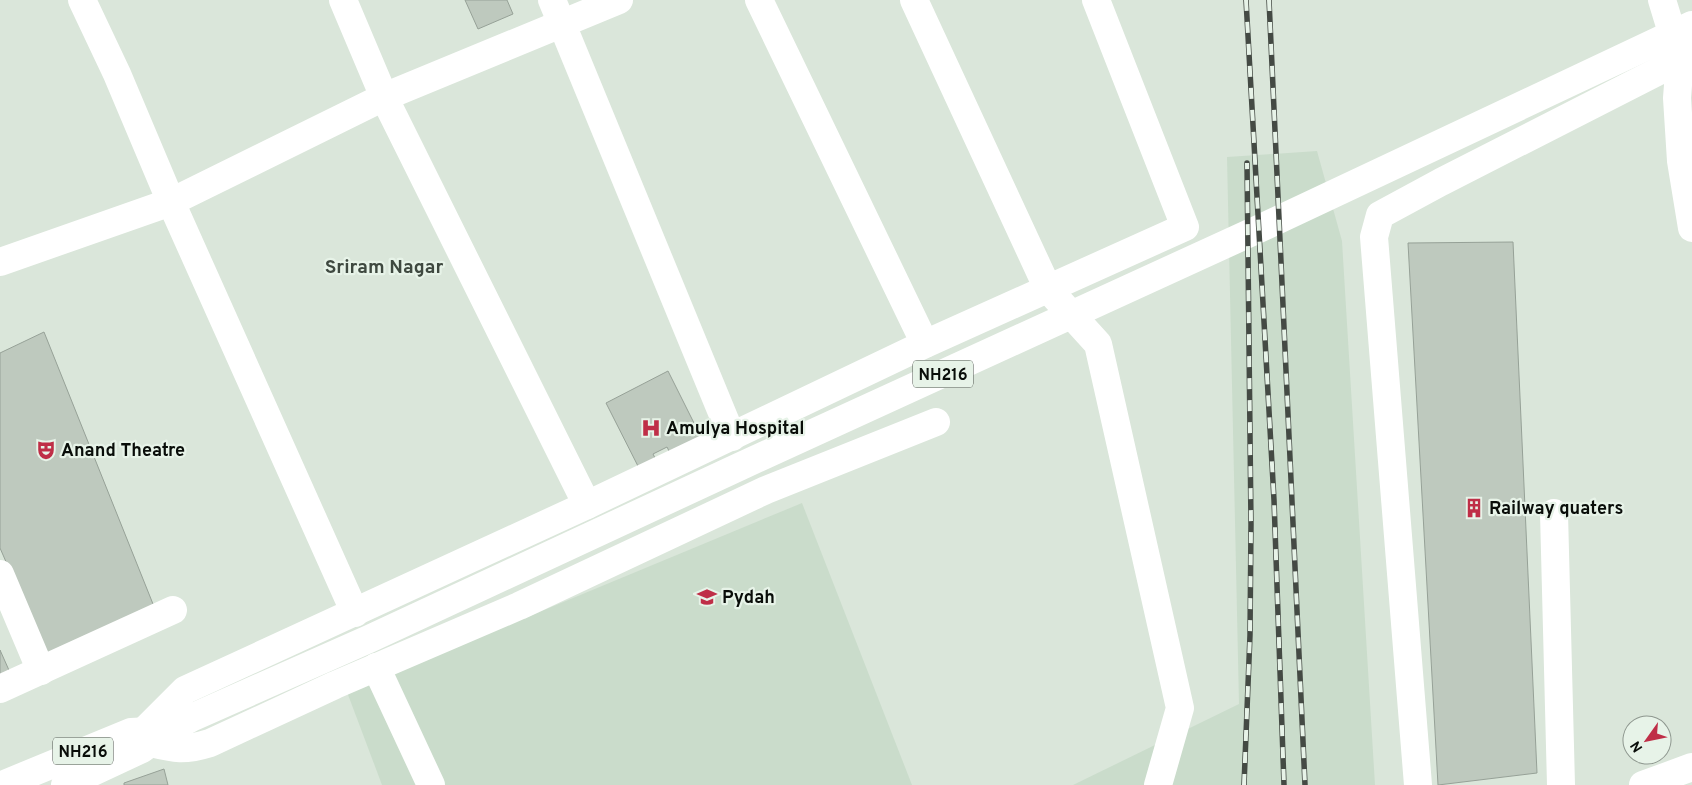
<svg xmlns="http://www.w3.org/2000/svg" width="1692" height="785" viewBox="0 0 1692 785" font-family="Overpass,sans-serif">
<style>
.built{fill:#cadccb}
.building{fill:#bec9be;stroke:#96a197}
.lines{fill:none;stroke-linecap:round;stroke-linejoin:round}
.minor{stroke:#fff;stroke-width:28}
.highway{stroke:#fff;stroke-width:28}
.rail-casing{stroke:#444a44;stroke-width:5.5}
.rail{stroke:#e7f3e8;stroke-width:4;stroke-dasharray:11;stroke-linecap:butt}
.labels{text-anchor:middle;stroke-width:4.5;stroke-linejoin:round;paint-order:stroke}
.shield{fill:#e7f3e8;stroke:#4c524c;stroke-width:1}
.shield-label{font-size:16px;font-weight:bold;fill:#090d09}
.poi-label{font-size:18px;font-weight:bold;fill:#090d09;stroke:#e7f3e8;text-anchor:start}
.neighbourhood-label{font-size:19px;font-weight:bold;fill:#3f4940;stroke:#e7f3e8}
</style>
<rect width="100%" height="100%" fill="#dae6da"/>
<g class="built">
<path d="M1317,151L1342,241L1375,785H1073L1239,704L1227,157Z"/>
<path d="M802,503L912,785H382L347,692Z"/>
</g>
<g class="building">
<path d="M465,0H507L513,14L478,29Z"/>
<path d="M1513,242L1537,773L1438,785L1408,243Z"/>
<path d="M44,332L155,609L47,656L0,548V353Z"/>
<path d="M668,371L702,439L671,455L667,447L653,454L660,468L643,476L606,403Z"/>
<path d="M0,650L12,677L0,682Z"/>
<path d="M164,769L168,785H124V783Z"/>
</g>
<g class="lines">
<g class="minor">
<path d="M82,0L117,74L171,202L355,613"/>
<path d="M343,0L384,97L587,505"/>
<path d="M552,0L732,437"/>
<path d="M759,0L925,344"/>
<path d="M914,0L1048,289L1098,344L1180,708L1158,785"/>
<path d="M1662,0L1680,59L1677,98L1681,161L1692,228"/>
<path d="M0,262L171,202L384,97L619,0"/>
<path d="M1554,513L1561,785"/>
<path d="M0,574L41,671"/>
<path d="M376,667L431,785"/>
<path d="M0,689L173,610"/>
<path d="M143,732L185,690L587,505L925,344L1185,227L1096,0"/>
<path d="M150,743C175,749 184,751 210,743L335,685L519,606L766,490L936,422"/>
<path d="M1418,785L1374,237L1380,215L1441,182L1692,54"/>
<path d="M1643,785L1692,767"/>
</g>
<g class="highway">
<path d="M2,785L131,732L168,730"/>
<path d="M65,785L142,749L168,730L191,718L369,639L741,466L1263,227L1692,25"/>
</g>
<defs>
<g id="rail">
<path d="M1246,0L1274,500L1284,785"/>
<path d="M1269,0L1305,785"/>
<path d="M1244,785L1250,635L1251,524L1247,163"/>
</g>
</defs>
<use href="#rail" class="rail-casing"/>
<use href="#rail" class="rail"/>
</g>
<defs>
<symbol id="hospital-bare" viewBox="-9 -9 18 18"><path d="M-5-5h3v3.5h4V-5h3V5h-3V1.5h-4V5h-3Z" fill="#bf2e47" stroke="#e7f3e8" stroke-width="2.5" paint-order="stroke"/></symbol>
<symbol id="theatre-bare" viewBox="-9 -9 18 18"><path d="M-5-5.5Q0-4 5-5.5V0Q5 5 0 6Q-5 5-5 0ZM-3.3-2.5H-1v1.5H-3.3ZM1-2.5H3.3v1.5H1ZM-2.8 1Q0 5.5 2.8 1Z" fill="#bf2e47" stroke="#e7f3e8" stroke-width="2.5" paint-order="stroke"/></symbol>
<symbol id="building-bare" viewBox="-9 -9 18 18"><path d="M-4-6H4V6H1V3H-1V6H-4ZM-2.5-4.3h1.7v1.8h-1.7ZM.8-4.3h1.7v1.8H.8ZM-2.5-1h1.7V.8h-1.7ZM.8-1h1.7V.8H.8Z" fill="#bf2e47" stroke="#e7f3e8" stroke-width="2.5" paint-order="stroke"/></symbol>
<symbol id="university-bare" viewBox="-9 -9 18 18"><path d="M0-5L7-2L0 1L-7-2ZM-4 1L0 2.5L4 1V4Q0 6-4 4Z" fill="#bf2e47" stroke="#e7f3e8" stroke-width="2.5" paint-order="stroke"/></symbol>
</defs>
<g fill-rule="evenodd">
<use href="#hospital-bare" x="637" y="414" width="28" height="28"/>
<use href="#theatre-bare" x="32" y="436" width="28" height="28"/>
<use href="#building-bare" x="1460" y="494" width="28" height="28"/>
<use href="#university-bare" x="693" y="583" width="28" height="28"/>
</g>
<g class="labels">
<g class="shield">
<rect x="913" y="360.5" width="60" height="27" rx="4"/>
<rect x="53" y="737.5" width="60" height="27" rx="4"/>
</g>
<g class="shield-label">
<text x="943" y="380">NH216</text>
<text x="83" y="757">NH216</text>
</g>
<g class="poi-label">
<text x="666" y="434">Amulya Hospital</text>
<text x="61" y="456">Anand Theatre</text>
<text x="1489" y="514">Railway quaters</text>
<text x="722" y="603">Pydah</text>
</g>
<g class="neighbourhood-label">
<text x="384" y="273">Sriram Nagar</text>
</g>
</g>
<g transform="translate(1647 740) rotate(237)"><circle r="24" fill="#e7f3e8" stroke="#8e978f"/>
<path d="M0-4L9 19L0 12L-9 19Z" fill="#bf2e47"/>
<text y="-8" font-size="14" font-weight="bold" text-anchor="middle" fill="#090d09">N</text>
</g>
</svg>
